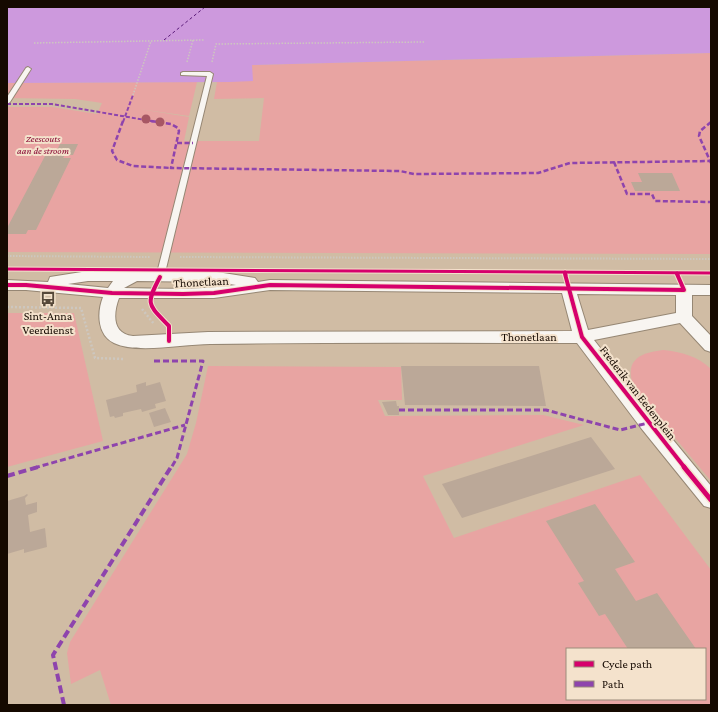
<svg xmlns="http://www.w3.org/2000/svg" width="718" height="712" viewBox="0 0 718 712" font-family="'Crimson Pro',serif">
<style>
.green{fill:#e8a4a2;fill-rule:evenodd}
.water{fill:#cd99dd}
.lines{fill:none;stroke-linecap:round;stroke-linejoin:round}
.ferry{stroke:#5a1a79;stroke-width:1;stroke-dasharray:3 2.5;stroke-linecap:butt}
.building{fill:#bba898}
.service-casing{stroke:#968774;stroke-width:2}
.minor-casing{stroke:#968774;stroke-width:2}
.path-far2{stroke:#cdc7bf;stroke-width:1.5;stroke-dasharray:1.5 1.5;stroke-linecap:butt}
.path-far1{stroke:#cdc7bf;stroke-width:2;stroke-dasharray:1.5 1.5;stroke-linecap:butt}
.path{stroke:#cdc7bf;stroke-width:2.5;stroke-dasharray:2 2;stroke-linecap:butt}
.service{fill:#f8f5f1;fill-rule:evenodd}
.minor{fill:#f8f5f1;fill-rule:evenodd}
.quiet-far3{stroke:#8e44ad;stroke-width:2;stroke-dasharray:4 2;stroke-linecap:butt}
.quiet-far2{stroke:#8e44ad;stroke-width:2.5;stroke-dasharray:5 2.5;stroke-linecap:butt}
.quiet-far1{stroke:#8e44ad;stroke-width:3;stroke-dasharray:6 3;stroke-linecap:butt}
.quiet{stroke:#8e44ad;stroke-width:4;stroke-dasharray:8 4;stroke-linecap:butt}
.cycleway-far2-casing{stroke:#f4e2cc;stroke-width:5}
.cycleway-far1-casing{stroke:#f4e2cc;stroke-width:6}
.cycleway-casing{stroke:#f4e2cc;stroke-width:8}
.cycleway-far2{stroke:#d6006c;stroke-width:3}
.cycleway-far1{stroke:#d6006c;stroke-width:4}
.cycleway{stroke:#d6006c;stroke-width:5}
.tree{fill:#a75764}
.labels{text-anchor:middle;stroke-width:4;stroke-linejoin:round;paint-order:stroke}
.far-park-label{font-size:10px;font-style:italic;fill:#850530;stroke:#f4e2cc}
.street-label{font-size:12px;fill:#150900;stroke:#f4e2cc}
.poi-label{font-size:12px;fill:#150900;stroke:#f4e2cc}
</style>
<rect width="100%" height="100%" fill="#d0bca4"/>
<g class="green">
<path d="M711,53V254L7,252V107H52L97,114L102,103L75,99L7,98V83L197,82L189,116L139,109L189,117L184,141H259L264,98L214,99L217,82H230L252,65Z"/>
<path d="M7,313H74L103,441L7,467Z"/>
<path d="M663,350C682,352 697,356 711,369V481L635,390C623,362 637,353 663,350Z"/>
<path d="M208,366L401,367L402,400H378L385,416L543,415L584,425L423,476L454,538L640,475L711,570V705H111L100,670L71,684L67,653L70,642L187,454L196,423ZM567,649H705V699H567Z"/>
</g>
<path class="water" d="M7,7H711V53L252,65L253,81L230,82L7,83Z"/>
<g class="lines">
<path class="ferry" d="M164,40L205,7"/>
</g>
<g class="building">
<path d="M60,144H78L73,155H65L63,158H71L36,230H28L26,234H7V228L45,156H54Z"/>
<path d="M638,173H672L680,191H635L631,182H642Z"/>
<path d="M401,366H539L546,406L405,405Z"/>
<path d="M146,382V386L160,382L166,401L155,404L156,408L142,412L141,409L123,413V416L115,418L114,416L110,417L106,400L137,392L136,385Z"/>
<path d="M396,401L397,406H399V415H388L382,402Z"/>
<path d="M165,408L171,422L154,427L149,413Z"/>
<path d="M591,437L615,469L462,518L442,484Z"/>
<path d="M27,494L28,495L25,498L26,505L37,502V512L28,515L30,532L45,528L47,547L24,553V549L7,554V501L24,496Z"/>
<path d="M595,504L635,562L615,569L636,601L657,593L696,649H628L605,614L599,616L578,583L584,581L546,521Z"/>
</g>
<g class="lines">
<defs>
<g id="service">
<path d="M28,67L31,69L10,102L7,104V97L26,68Z"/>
<path d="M183,72H210L213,74L164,277L160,280L156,277L207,76L181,75V73Z"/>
</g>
<path id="minor" d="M88,271L217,272L255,278L258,282L270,280L711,285V295H692V316L711,336V352L705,350L680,323L594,340L655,418L711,486V508L704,506L641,428L577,343C455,343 333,342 210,344C185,344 136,354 114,343C97,335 97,312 103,297L26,290H7V280L48,282L50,277ZM88,281H113L108,288L68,284ZM137,281L217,282L236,285C199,290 162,289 124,288ZM270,290L562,293L572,331L208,332L133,336C112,334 113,314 119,298H214ZM577,294L676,295V313L588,330Z"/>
</defs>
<use href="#service" class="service-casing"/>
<use href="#minor" class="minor-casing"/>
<g class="path-far2">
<path d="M34,43L204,40"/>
<path d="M187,62L193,40"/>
<path d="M212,62L216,44L424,42"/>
<path d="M133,95L151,41"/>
</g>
<g class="path-far1">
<path d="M7,256L151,257"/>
<path d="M180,257L711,259"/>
</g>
<g class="path">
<path d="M7,307L81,308L95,358L124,359"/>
<path d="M142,309L154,324"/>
</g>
<use href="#service" class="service"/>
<use href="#minor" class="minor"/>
<g class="quiet-far3">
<path d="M7,104H52L157,122"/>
<path d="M123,122L133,95"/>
</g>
<g class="quiet-far2">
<path d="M123,121L112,151L117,160L133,166L171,168"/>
<path d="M151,121L171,124L178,128L179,131L171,168L400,171L414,174L538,173L570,163L710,161"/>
<path d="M711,122L700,131L699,136L711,163"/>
<path d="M177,143H193"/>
<path d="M614,162L627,194H652L655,201L711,202"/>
</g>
<g class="quiet-far1">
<path d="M154,361H203L177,458L171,468"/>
<path d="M399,410H546L620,430L648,423"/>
<path d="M34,468L185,425"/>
</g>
<g class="quiet">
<path d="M7,476L38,467"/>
<path d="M64,705L53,655L171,467"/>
</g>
<defs>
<g id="cycleway-far2">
<path d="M7,269L711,273"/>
<path d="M565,272L566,275"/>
<path d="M677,273L678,275"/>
</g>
<g id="cycleway-far1">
<path d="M565,274L582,337L685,468"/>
<path d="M160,277C145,305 148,304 169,326V341"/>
<path d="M7,285H26L112,293L183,294L214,293L270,285L684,290L677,274"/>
</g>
<path id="cycleway" d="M684,467L711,500"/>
</defs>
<use href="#cycleway-far2" class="cycleway-far2-casing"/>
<use href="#cycleway-far1" class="cycleway-far1-casing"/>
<use href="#cycleway" class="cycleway-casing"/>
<use href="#cycleway-far2" class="cycleway-far2"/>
<use href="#cycleway-far1" class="cycleway-far1"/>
<use href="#cycleway" class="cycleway"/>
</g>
<g class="tree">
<circle cx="146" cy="119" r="4.5"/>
<circle cx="160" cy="122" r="4.5"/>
</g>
<defs>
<symbol id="bus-bare" viewBox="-9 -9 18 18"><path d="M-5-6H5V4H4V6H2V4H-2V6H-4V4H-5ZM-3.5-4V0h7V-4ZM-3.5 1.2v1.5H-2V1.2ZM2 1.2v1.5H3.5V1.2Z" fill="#564839" stroke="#f4e2cc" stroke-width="2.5" paint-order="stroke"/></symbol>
</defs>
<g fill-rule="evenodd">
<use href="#bus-bare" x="37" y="288" width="22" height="22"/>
</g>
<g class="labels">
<g class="far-park-label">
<text x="43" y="142">Zeescouts<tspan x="43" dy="12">aan de stroom</tspan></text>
</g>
<g class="street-label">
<text transform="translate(201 282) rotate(-3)" y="4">Thonetlaan</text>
<text x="529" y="341">Thonetlaan</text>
<text transform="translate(638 393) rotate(52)" y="4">Frederik van Eedenplein</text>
</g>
<g class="poi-label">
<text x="48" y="320">Sint-Anna<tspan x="48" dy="14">Veerdienst</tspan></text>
</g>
</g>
<rect width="718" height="712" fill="none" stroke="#150900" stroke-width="16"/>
<rect x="566" y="648" width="140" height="52" fill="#f4e2cc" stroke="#9b8b7a"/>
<rect x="574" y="661" width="20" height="6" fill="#d6006c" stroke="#9b8b7a"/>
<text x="602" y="668" font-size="12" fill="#150900">Cycle path</text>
<rect x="574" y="681" width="20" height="6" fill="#8e44ad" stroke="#9b8b7a"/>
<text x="602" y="688" font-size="12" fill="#150900">Path</text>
</svg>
